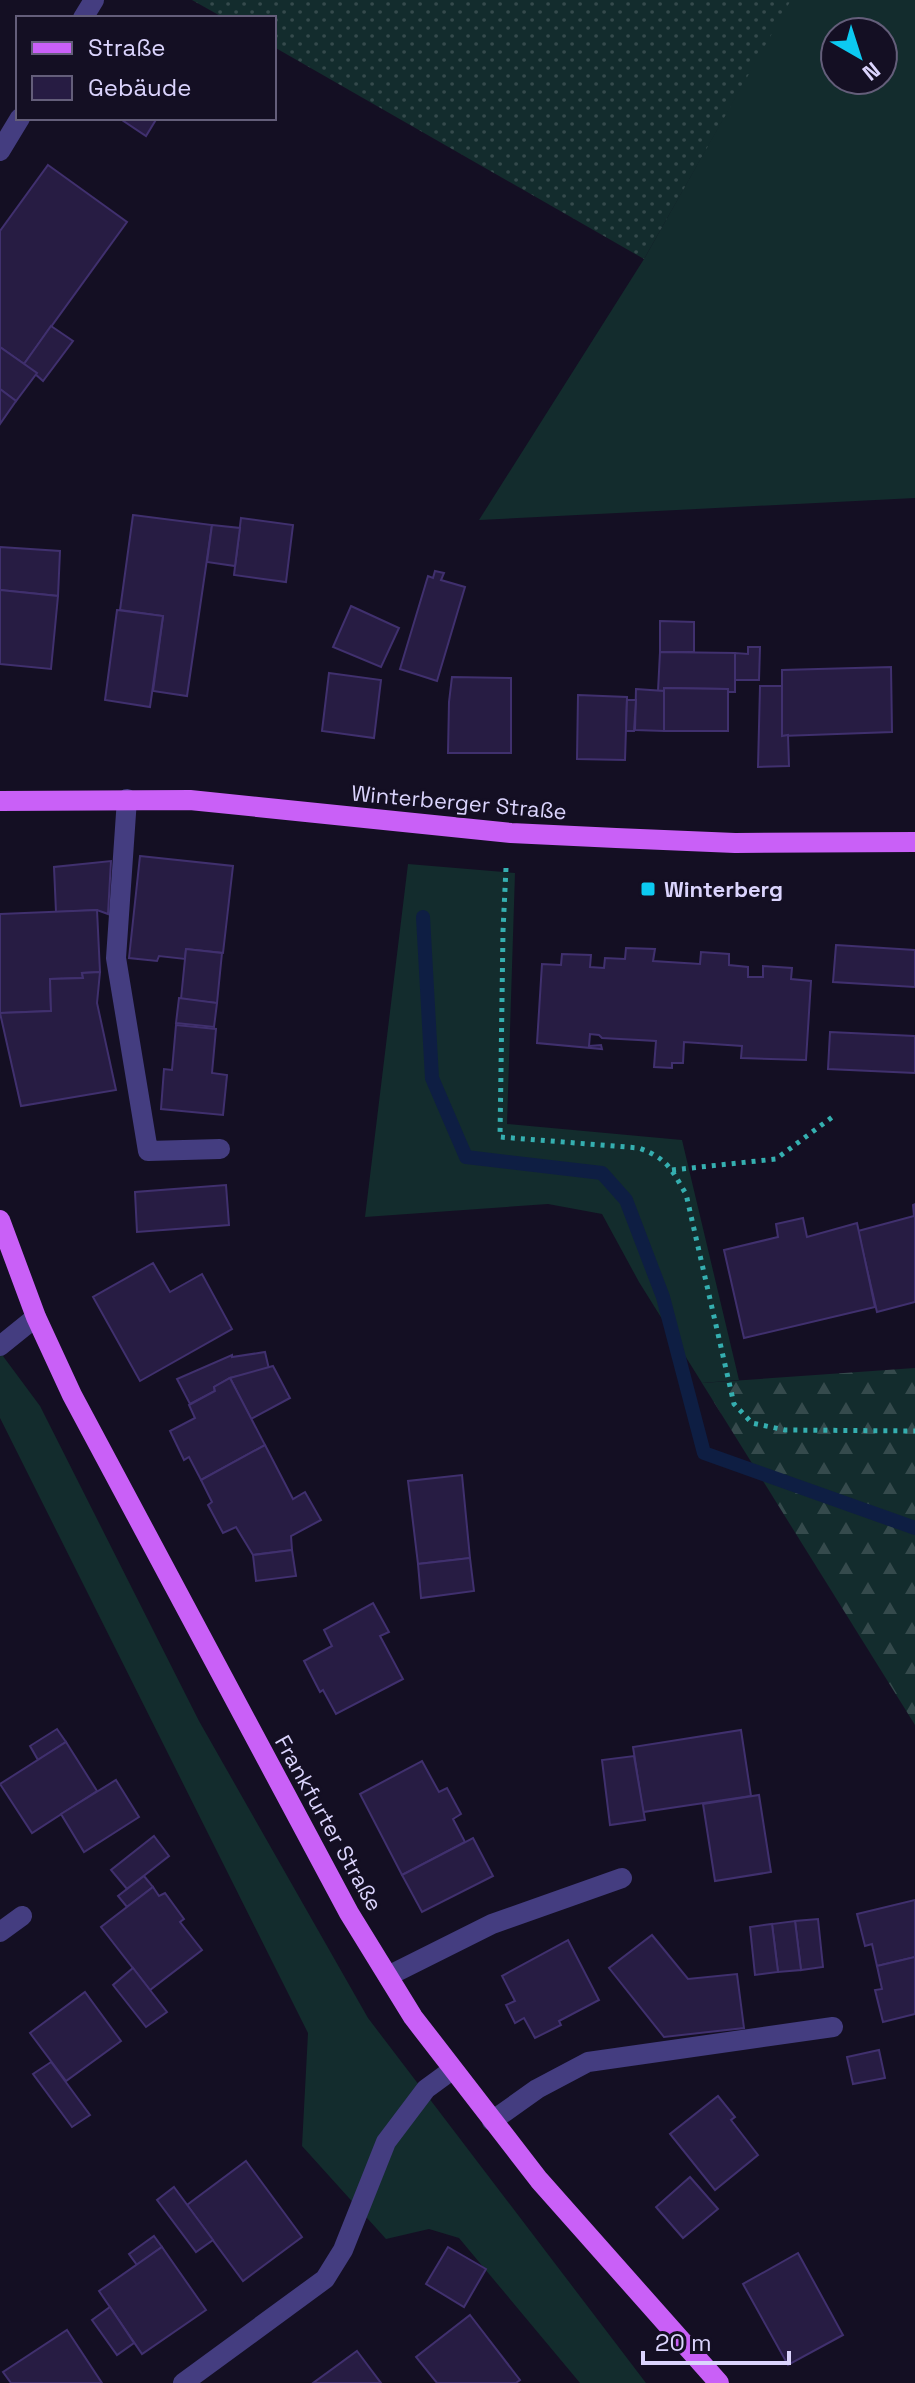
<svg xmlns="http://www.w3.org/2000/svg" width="915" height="2383" viewBox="0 0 915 2383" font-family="'Space Grotesk',sans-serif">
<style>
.grass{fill:#132c2d;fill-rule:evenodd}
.forest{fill:url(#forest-firs)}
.garden{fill:url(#garden-dots)}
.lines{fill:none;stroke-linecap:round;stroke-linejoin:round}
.stream{stroke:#0e1e43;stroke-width:14}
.building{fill:#271c43;stroke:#40306e;stroke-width:2}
.path{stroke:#35afb0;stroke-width:5;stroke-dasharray:4 6;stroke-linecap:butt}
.minor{stroke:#443d80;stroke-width:20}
.major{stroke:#c960f7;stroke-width:20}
.poi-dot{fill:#0ccaf1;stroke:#140f23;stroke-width:3}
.labels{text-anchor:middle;stroke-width:6;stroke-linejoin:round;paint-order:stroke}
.street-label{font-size:22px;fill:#dbd4fd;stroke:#140f23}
.poi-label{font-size:22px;font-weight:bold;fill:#dbd4fd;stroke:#140f23;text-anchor:start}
</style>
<defs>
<pattern id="forest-firs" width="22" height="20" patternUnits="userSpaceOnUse" patternTransform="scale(2)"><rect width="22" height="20" fill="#132c2d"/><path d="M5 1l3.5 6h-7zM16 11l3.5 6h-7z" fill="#354a4c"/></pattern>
<pattern id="garden-dots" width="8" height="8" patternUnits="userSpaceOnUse" patternTransform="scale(2)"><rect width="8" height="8" fill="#132c2d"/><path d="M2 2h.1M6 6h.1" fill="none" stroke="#354a4c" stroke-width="1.8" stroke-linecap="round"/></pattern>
</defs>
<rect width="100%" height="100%" fill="#140f23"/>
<g class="grass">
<path d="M790,0H915V498L479,520L644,259ZM835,32H883V80H835Z"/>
<path d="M408,864L515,873L507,1124L682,1140L739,1380L702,1383L639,1282L602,1214L548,1204L365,1217Z"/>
<path d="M0,1352L40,1406L199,1721L368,2018L646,2383H580L459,2238L429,2229L386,2239L302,2146L308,2033L0,1418Z"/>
</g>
<path class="forest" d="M915,1368V1725L702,1383Z"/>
<path class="garden" d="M192,0H791L644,259L274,47V18H224Z"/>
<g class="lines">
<path class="stream" d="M423,917L432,1078L466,1157L602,1173L626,1200L663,1297L704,1453L915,1528"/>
</g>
<g class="building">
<path d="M119,118H157L146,136Z"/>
<path d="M48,165L127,222L24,364L0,347V231Z"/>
<path d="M51,326L73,341L43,381L24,364Z"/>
<path d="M0,347L37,373L16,401L0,389Z"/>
<path d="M0,389L16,401L0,424Z"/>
<path d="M133,515L212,525L187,696L153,691L163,616L120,610Z"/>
<path d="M241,518L293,525L286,582L234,575Z"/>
<path d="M212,525L240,528L235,566L207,562Z"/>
<path d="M0,547L60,551L58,596L0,590Z"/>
<path d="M435,571L444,573L441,580L465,587L437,681L400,669L428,576L433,578Z"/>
<path d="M0,590L58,596L51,669L0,664Z"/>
<path d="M351,606L399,628L381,667L333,647Z"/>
<path d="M117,610L163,616L150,707L105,700Z"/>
<path d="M660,621L694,622V652H660Z"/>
<path d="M748,647H760L759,680H735V653L748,654Z"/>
<path d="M660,652L735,653V692H728V689L664,688V691H658Z"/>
<path d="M891,667L892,732L782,736V670Z"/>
<path d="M329,673L381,680L374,738L322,731Z"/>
<path d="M452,677L511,678V753H448L449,702Z"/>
<path d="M760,686H782V736L788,735L789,766L758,767Z"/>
<path d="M664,688L728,689V731H664Z"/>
<path d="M636,689L664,691V731L635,730Z"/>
<path d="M578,695L627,697L625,760L577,759Z"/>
<path d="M627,700H636L634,731H626Z"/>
<path d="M140,856L233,866L223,953L186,949L185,959L159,956L157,961L129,958Z"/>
<path d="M111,861L108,914L97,910L56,912L54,867Z"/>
<path d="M97,910L100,972L82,973L83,978L50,979L51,1011L0,1013V914Z"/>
<path d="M836,945L915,950V987L833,982Z"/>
<path d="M626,948L655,949L653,961L700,964L701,952L729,954V965L748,967V977H763V966L792,968L791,979L811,981L806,1060L741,1058L742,1046L684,1042L683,1063H672V1068L654,1067L656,1041L602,1038L599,1035L590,1034L589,1046L601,1045L602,1049L537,1043L542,964L561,965L562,954L591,955L590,967L604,968L605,958L625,959Z"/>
<path d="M186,949L222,953L217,1003L181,999Z"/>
<path d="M100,972L97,1003L116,1090L21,1106L0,1013L51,1011L50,979L83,978L82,973Z"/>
<path d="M179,998L217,1003L214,1027L176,1023Z"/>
<path d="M176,1025L216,1029L212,1073L227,1075L223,1115L161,1109L164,1069L172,1070Z"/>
<path d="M830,1032L915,1036V1073L828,1069Z"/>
<path d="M226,1185L229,1225L137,1232L135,1192Z"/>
<path d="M915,1204V1302L877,1312L858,1231L914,1216L913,1205Z"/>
<path d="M803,1218L807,1237L857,1223L875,1307L744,1338L724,1250L778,1237L776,1224Z"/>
<path d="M153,1263L170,1292L202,1274L232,1329L140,1381L93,1297Z"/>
<path d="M265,1352L269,1369L230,1378L214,1387L215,1391L190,1404L177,1379L232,1355V1357Z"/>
<path d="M273,1366L290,1398L251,1419L230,1378Z"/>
<path d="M230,1378L265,1445L201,1480L189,1457L184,1460L170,1431L195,1418L189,1405L215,1391L214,1387Z"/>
<path d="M265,1445L293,1499L305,1492L321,1520L291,1536L292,1550L253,1555L236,1527L223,1533L208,1505L212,1502L201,1480Z"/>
<path d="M462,1475L470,1558L418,1564L408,1481Z"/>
<path d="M292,1550L296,1576L256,1581L253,1555Z"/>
<path d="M470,1558L474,1591L421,1598L418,1564Z"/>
<path d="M373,1603L389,1632L380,1636L403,1679L336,1714L323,1690L320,1692L304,1661L332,1646L324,1630Z"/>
<path d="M57,1729L66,1742L38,1760L30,1746Z"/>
<path d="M741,1730L751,1796L643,1812L633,1747Z"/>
<path d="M66,1742L97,1791L32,1833L0,1784Z"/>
<path d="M634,1756L645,1820L610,1825L602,1760Z"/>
<path d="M422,1761L439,1792L447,1788L461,1814L453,1819L465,1842L402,1875L360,1794Z"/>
<path d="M116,1780L139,1817L84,1852L61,1814Z"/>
<path d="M759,1795L771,1872L715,1881L703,1804Z"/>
<path d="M154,1836L169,1856L127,1889L111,1870Z"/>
<path d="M473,1838L493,1876L422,1912L402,1875Z"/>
<path d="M144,1876L153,1887L127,1907L118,1896Z"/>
<path d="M153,1887L159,1896L165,1893L184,1919L180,1922L202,1950L150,1990L101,1927Z"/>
<path d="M915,1900V1957L877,1966L872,1944L865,1946L857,1914Z"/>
<path d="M818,1919L823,1967L801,1970L795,1921Z"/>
<path d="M795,1921L801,1970L778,1972L772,1924Z"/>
<path d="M772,1924L778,1972L755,1975L750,1927Z"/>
<path d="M652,1935L688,1979L737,1974L744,2028L664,2037L609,1968Z"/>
<path d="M568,1940L599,2000L559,2021L561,2025L535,2038L524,2018L515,2023L506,2005L515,2001L502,1976Z"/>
<path d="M915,1957V2014L883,2022L875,1990L882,1989L877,1966Z"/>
<path d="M133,1968L167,2012L146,2027L113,1985Z"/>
<path d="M85,1992L121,2041L66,2081L30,2033Z"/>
<path d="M879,2050L885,2078L853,2084L847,2057Z"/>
<path d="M51,2062L90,2115L72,2127L33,2074Z"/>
<path d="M718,2096L735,2117L731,2120L758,2155L715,2190L670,2134Z"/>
<path d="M246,2161L302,2237L243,2281L187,2205Z"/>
<path d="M690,2177L718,2209L683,2238L656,2207Z"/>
<path d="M174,2187L213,2240L196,2252L157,2200Z"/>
<path d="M154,2236L162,2247L137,2265L129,2254Z"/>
<path d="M162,2247L206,2310L142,2354L99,2291Z"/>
<path d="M448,2247L486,2269L464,2307L426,2284Z"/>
<path d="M798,2253L843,2335L788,2365L743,2284Z"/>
<path d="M110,2307L134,2343L117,2355L92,2320Z"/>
<path d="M470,2315L520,2380L516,2383H437L416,2357Z"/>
<path d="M67,2330L102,2383H11L3,2372Z"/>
<path d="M357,2351L381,2383H313Z"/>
</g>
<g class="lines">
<g class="path">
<path d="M506,868L503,931L500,1137L639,1148C668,1159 671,1169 686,1194L734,1404L752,1423L785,1430L915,1431"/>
<path d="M672,1170L776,1159L835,1115"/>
</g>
<g class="minor">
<path d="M83,18L94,0"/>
<path d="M0,151L20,118"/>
<path d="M127,799L116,958L148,1151L220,1149"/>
<path d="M0,1346L36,1317"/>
<path d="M0,1932L22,1916"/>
<path d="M388,1976L492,1924L622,1878"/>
<path d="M492,2121L537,2089L588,2062L833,2027"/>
<path d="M183,2383L325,2279L343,2250L386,2142L426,2089L452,2070"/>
</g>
<g class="major">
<path d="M0,801L190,800L511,833L616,838L735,843L915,842"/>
<path d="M0,1220L36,1317L72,1395L349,1913L413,2017L539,2180L719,2383"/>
</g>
</g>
<rect class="poi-dot" x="640" y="881" width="16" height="16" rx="4"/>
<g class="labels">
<g class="street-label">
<text transform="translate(459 802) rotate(5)" y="8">Winterberger Straße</text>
<text transform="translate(329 1823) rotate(61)" y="8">Frankfurter Straße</text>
</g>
<g class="poi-label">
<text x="664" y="897">Winterberg</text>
</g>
</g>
<rect x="16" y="16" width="260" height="104" fill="#140f23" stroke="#645e7a" stroke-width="2"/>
<rect x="32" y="42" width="40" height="12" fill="#c960f7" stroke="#645e7a" stroke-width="2"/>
<text x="88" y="56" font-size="24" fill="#dbd4fd">Straße</text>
<rect x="32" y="76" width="40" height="24" fill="#271c43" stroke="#645e7a" stroke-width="2"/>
<text x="88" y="96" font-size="24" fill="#dbd4fd">Gebäude</text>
<g transform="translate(859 56) rotate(141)"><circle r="38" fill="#140f23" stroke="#645e7a" stroke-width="2"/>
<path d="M0-6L14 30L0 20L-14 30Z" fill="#0ccaf1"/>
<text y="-12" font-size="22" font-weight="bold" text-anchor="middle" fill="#dbd4fd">N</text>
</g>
<path d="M643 2351v12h146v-12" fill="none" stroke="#dbd4fd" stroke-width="4"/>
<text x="655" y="2351" font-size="24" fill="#dbd4fd" stroke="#140f23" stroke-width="6" paint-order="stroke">20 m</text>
</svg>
